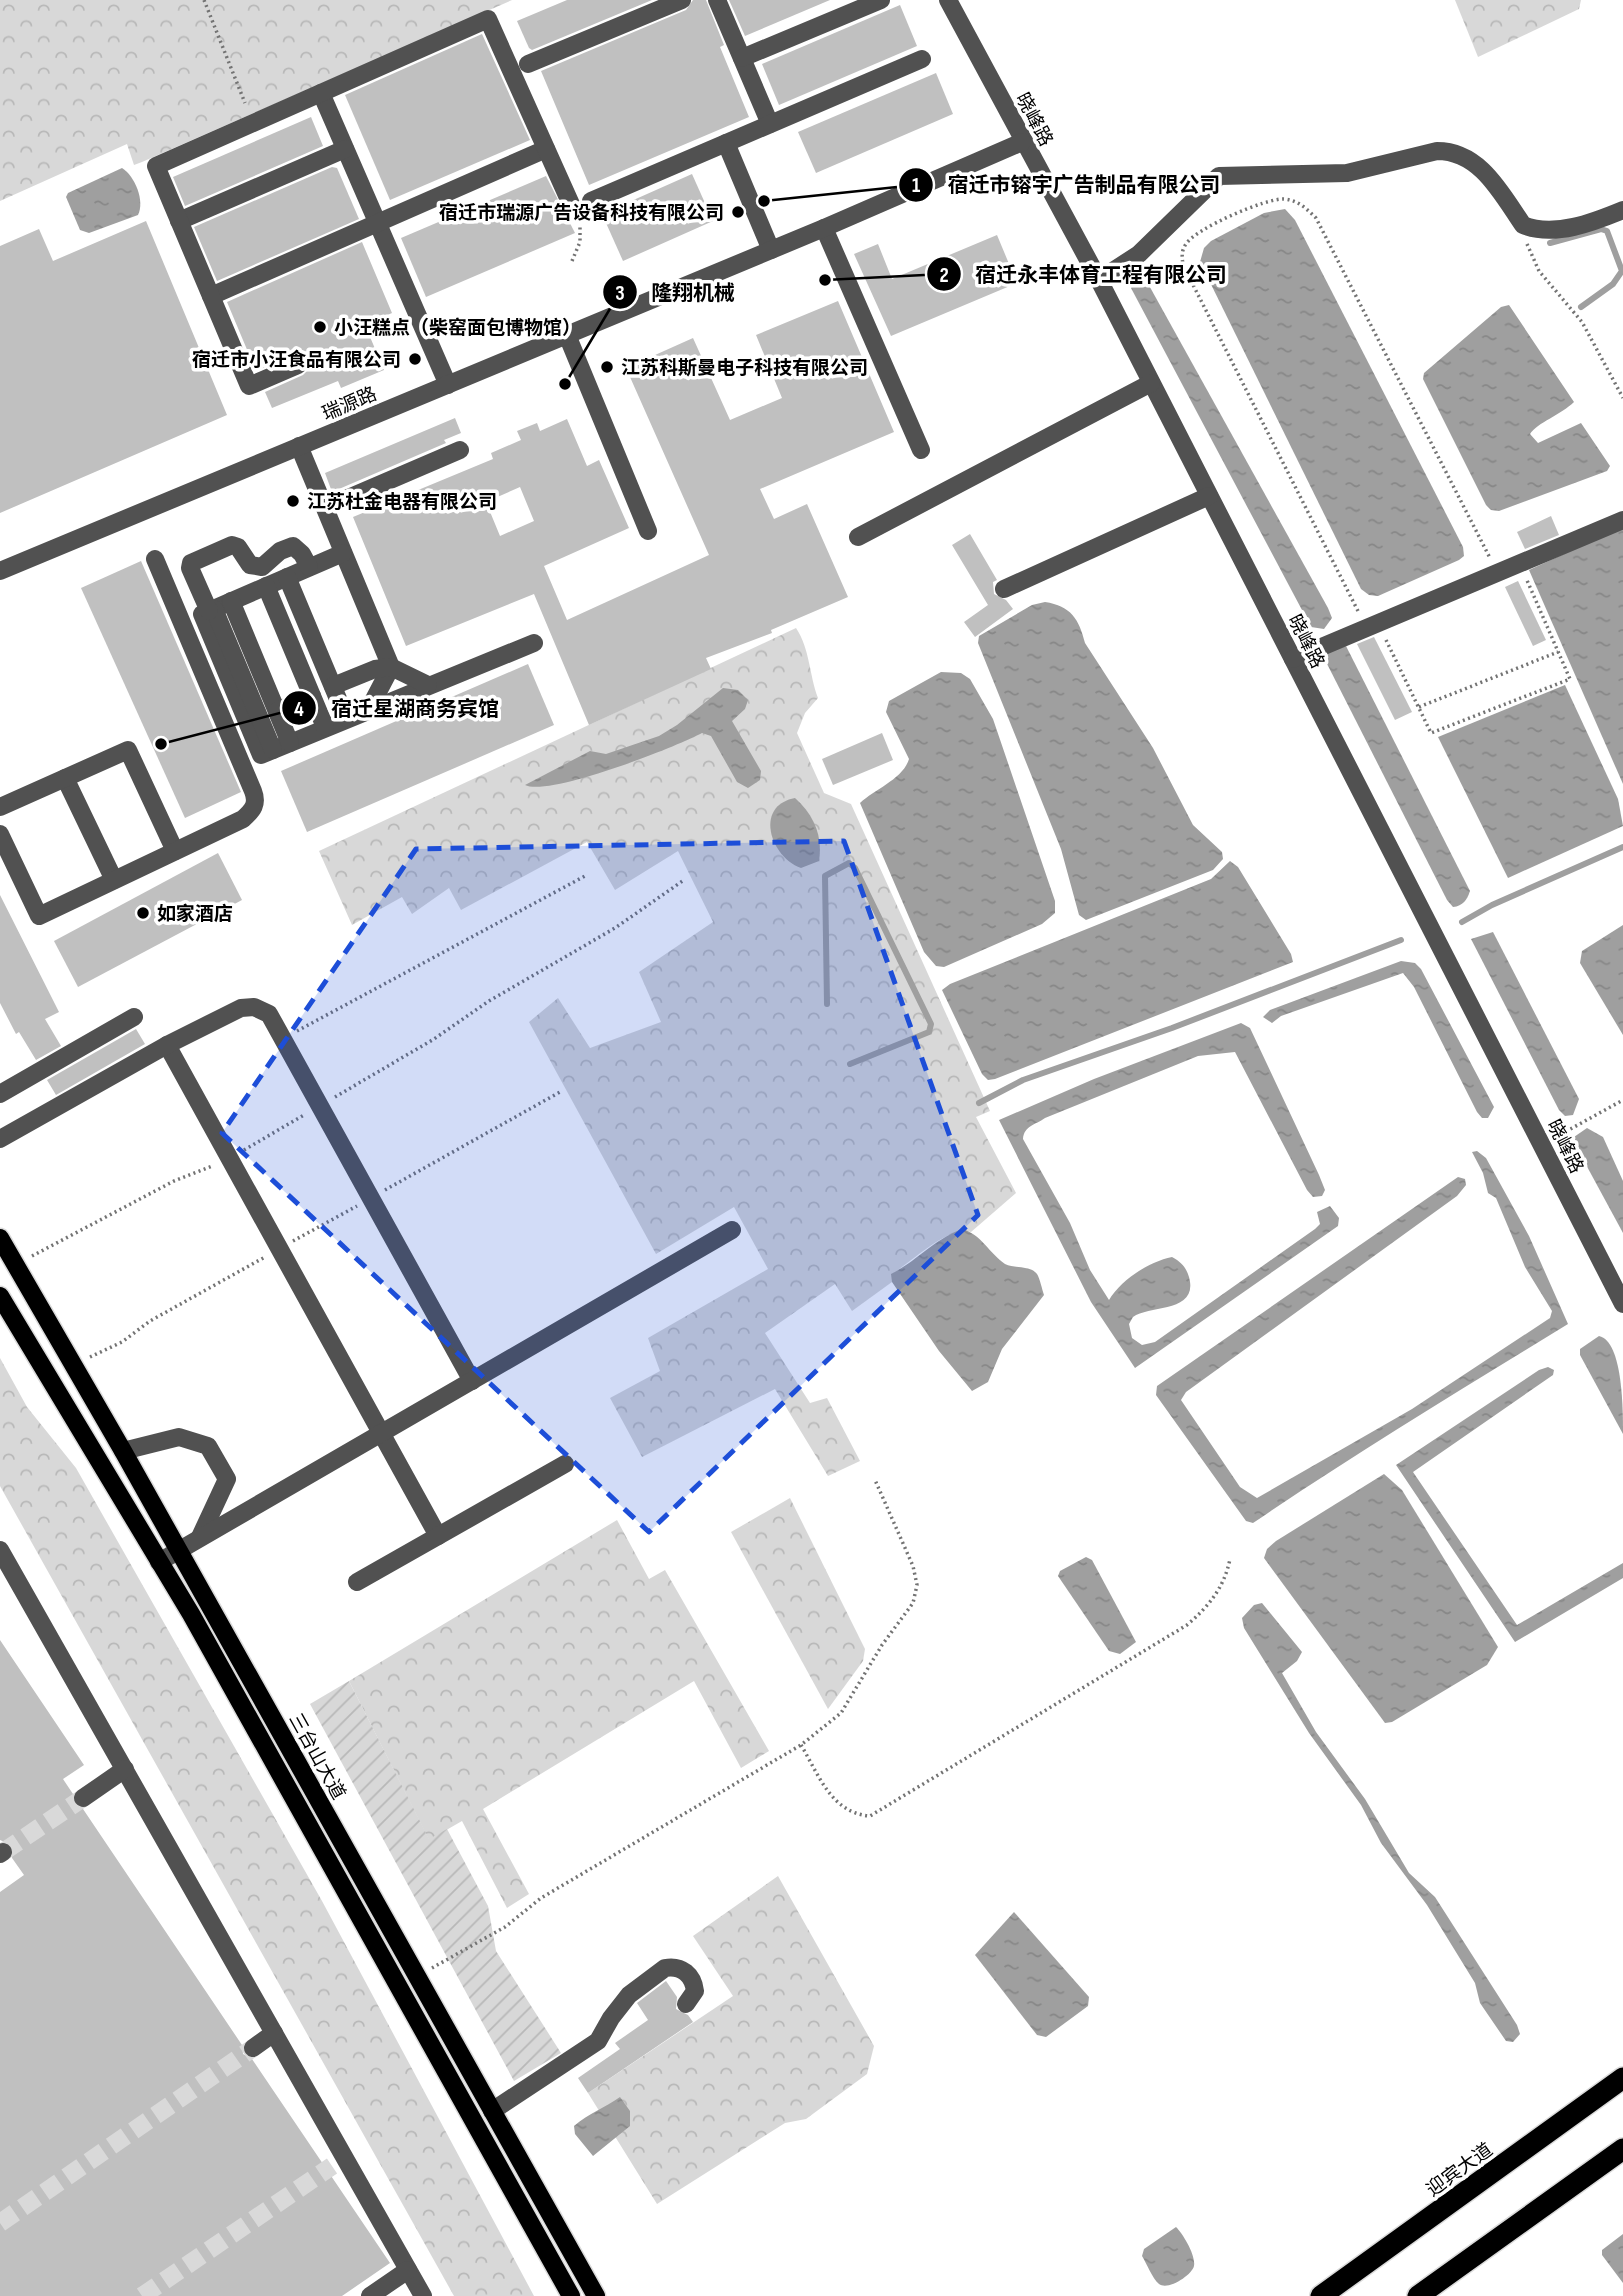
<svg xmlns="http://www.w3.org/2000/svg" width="1623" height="2296" viewBox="0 0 1623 2296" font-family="'Sofia Sans Condensed','Noto Sans SC',sans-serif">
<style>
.forest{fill:url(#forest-crowns)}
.garden{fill:url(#garden-furrows)}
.water{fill:url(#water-ripples)}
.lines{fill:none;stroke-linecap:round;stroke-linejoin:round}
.stream{stroke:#9f9f9f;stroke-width:6}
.building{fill:#c0c0c0;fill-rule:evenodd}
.minor-tunnel{stroke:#d9d9d9;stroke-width:18;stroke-dasharray:18 9;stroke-linecap:butt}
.major-casing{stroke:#dbdbdb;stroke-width:21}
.highway-casing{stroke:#dbdbdb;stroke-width:24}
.path{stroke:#737373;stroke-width:3.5;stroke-dasharray:2 3.5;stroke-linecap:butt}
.minor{stroke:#515151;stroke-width:18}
.major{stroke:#000;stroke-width:18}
.highway{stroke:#000;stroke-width:21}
.marked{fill:#1d4ed8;fill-opacity:0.2;stroke:#1d4ed8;stroke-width:5;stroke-dasharray:14 9;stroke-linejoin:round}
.poi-dot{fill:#000;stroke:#fff;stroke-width:2.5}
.labels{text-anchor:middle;stroke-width:7;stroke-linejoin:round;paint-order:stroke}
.street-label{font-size:19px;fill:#000;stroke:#fff}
.poi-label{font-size:19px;font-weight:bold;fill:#000;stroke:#fff;text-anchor:start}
.leader{fill:none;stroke:#000;stroke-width:2.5}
.callout-dot{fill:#000;stroke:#fff;stroke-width:2.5}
.mark-label{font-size:21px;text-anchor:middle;font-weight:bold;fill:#fff}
.callout-label{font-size:21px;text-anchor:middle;font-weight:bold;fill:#000;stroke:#fff;stroke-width:7;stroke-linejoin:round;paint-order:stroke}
</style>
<defs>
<pattern id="forest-crowns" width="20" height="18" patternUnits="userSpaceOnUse" patternTransform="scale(1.75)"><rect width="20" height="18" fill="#d8d8d8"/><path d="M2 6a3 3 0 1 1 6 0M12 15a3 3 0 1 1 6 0" fill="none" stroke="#b8b8b8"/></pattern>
<pattern id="garden-furrows" width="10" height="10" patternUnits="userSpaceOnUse" patternTransform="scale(1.75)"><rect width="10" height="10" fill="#d8d8d8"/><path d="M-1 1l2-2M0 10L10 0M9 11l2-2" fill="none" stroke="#b8b8b8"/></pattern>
<pattern id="water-ripples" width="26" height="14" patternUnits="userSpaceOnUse" patternTransform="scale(1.75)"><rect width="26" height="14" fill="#9f9f9f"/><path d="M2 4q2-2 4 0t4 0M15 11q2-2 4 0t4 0" fill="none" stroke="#878787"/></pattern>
</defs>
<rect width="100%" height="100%" fill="#fff"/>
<g class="forest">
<path d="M0,0H512L142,162L134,165L127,144L0,201Z"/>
<path d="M1455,0H1581L1579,9L1478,57Z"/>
<path d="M796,628C810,649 809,674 818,698L805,713L797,733L824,793L851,804L990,1111L976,1117L1016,1193L971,1232C947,1226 912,1262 892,1274V1282L852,1311L835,1284L765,1333L810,1403L827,1398L860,1461L828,1476L775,1389L642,1457L610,1398L660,1371L648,1338L768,1269L734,1207L656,1254L529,1022L558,998L590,1048L661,1022L639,972L713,922L678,851L615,890L587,842L461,910L449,888L412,914L402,897L352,925L319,851Z"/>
<path d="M0,1358L27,1407L76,1468L322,1901L534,2296H454L0,1486Z"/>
<path d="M790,1498L865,1649L863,1661L828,1709L731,1532Z"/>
<path d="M617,1520L649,1579L665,1570L769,1751L741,1768L694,1681L483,1809L529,1894L507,1908L462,1821L429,1840L349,1681Z"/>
<path d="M778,1876L874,2046L867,2074L806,2119L785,2123L657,2204L588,2093L733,1996L693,1936Z"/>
</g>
<path class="garden" d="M349,1681L429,1839L447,1829L488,1906L496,1951L561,2053L514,2081L310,1704Z"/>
<g class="water">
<path d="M122,168C135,176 145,201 138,215L89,233L80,230L66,197L68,193Z"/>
<path d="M1285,209L1295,220L1463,547L1464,556L1459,560L1378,596L1369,595L1361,589L1200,262L1204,248L1211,241L1264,213Z"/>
<path d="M1141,271L1328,608L1332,618L1324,629L1311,627L1131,288Z"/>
<path d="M1509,305L1574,402C1562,414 1537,423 1530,434L1538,443L1581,423L1610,466L1607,471L1499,511L1491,510L1486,505L1423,379L1424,373L1501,307Z"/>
<path d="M1623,527V784L1529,570Z"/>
<path d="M1045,602C1071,606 1079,619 1085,643L1153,748L1193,825L1222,852L1223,859L1213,870L1086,920L1079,915L1061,849L978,643L979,636L1032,605Z"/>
<path d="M1346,646L1470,891C1467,900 1463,906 1453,907L1447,900L1322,654Z"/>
<path d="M941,672L961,673L970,679L993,719L1055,901V913L1042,924L944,967L936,966L924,952L860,803C875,789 903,779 909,759L886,712L889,701Z"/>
<path d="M1565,685L1618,799L1623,826L1508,878L1438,737Z"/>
<path d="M723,688L738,690L748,700L745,709L732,721L761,771L760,780L748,788L737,782L711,736L702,733C676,747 549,797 525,785L590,751L606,754L659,736L677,725Z"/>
<path d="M795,798C814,815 823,836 819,861L801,868C771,858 753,806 795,798Z"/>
<path d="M1230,861L1238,867L1291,954L1293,962L995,1079L988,1080L982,1074L942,990L950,984L1211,879Z"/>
<path d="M1623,925V1035L1580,963L1582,951Z"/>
<path d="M1493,932L1579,1099L1573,1115L1565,1116L1559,1110L1471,939Z"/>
<path d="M1401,961L1415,963L1421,969L1494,1107L1488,1118H1482L1477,1112L1414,987L1403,973L1281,1016L1272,1023L1263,1017L1270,1010Z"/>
<path d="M1241,1023L1250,1028L1319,1175L1325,1190L1322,1196L1313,1197L1307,1190L1235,1052L1198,1056L1045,1118C1035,1125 1024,1126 1023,1139L1070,1223L1090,1270L1109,1300C1121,1280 1148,1262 1172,1257C1181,1262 1186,1267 1189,1277C1199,1313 1150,1305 1133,1317L1129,1324L1132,1338L1142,1345L1155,1342L1315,1229L1320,1224L1317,1212L1330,1206L1339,1218L1338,1226L1135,1368L1091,1302L999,1120L1094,1079Z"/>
<path d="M1587,1128L1603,1137L1623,1181V1233L1578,1150L1574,1137Z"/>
<path d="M1477,1151L1486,1158L1529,1236L1568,1324C1462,1389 1356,1453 1253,1523L1246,1521L1156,1395L1157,1386L1458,1177L1465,1179L1466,1185L1457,1196L1186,1392L1181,1400L1240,1487L1257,1498L1412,1409L1550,1318L1552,1311L1525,1267L1496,1198L1488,1193L1483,1173L1472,1152Z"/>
<path d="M962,1229C981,1234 989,1253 1005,1264C1015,1269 1030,1265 1037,1274C1040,1279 1042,1289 1044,1295L1002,1349L988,1382L972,1391L939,1351L892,1282L891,1274C920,1259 930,1242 962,1229Z"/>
<path d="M1599,1336C1623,1341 1623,1411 1623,1434L1580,1355V1349Z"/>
<path d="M1548,1367L1554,1370L1553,1375L1413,1472L1517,1625L1623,1563V1578L1515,1642L1396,1465L1539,1370Z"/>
<path d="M1384,1474L1402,1490L1498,1647L1487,1665L1392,1722L1385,1723L1264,1558L1267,1549L1276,1541Z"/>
<path d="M1086,1557L1092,1560L1136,1642L1120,1654L1109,1651L1058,1576L1060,1571Z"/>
<path d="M1262,1603L1302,1652L1297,1661L1282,1673L1316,1732L1365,1799L1409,1873L1435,1897L1517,2025L1520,2034L1513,2042L1506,2041L1480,2003L1475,1983L1427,1905L1381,1843L1361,1805L1309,1733L1244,1628L1242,1618L1254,1605Z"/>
<path d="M1014,1912L1089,1997L1088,2006L1046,2037L1037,2035L975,1955Z"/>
<path d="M620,2097L630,2111V2126L593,2156L575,2134L574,2126C589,2113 605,2108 620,2097Z"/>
<path d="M1176,2227C1183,2234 1196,2255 1194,2266C1192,2275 1168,2291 1159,2284C1152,2278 1147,2264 1142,2256L1144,2249Z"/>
<path d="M1623,2234V2283L1602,2255V2250Z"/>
</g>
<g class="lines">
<g class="stream">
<path d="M1550,243L1601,229L1607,231L1622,271L1613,284L1581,307"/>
<path d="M1462,922L1492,905L1623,847"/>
<path d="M827,1004L825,876L849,863L855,868L931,1024L929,1032L850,1064"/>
<path d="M979,1103L1023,1080L1172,1028L1401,940"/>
</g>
</g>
<g class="building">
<path d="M567,0H652L532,50L529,48L517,21Z"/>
<path d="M693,0H706L724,45L720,47L749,117L589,185L541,71L686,10Z"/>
<path d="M729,0H830L745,36Z"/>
<path d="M900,5L917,46L779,105L762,64Z"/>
<path d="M482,34L530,140L390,200L345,95Z"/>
<path d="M936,73L953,114L816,173L798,132Z"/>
<path d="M311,117L323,146L185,206L173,177Z"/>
<path d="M332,167L337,168L359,219L217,281L194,227Z"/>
<path d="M692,174L713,221L623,261L602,214Z"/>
<path d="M546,176L575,233L426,297L401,238Z"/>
<path d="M146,221L227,415L0,513V246L39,229L53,261Z"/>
<path d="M997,235L1017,283L891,336L854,254L878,244L892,279Z"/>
<path d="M362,242L392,313L365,325L384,370L341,388L338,381L272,408L265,392L303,375L307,371L309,361L304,356L294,354L256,371L227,302Z"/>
<path d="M838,301L894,432L760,489L774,519L807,504L848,597L771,630L772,633L706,658L711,669L589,725L534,594L406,646L353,517L493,459L491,453L521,440L517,431L537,423L540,431L567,419L587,466L599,460L629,528L544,566L567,620L709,555L626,368L693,338L730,420L782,398L756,335ZM520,487L534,521L500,536L486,502Z"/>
<path d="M455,418L461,433L444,440L446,443L332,492L325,473Z"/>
<path d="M1551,516L1559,535L1525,549L1517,532Z"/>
<path d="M970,534L997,580L993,582L994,594L1006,600L1013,609L975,637L964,622L988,605L952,545Z"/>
<path d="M141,561L241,792L185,818L81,588Z"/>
<path d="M1518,581L1546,640L1533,646L1505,587Z"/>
<path d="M1374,637L1412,712L1395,720L1357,644Z"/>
<path d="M528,664L554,725L307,832L281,771Z"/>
<path d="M882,733L893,760L833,785L822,759Z"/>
<path d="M218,853L242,900L78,987L54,941Z"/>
<path d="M0,895L59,1012L45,1019L61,1046L36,1060L19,1032L16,1034L0,1003Z"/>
<path d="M136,1029L145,1044L56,1095L47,1080Z"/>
<path d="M0,1640L84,1765L63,1779L73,1794V1804L83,1809L242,2045L243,2054L252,2059L390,2263L342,2296H0V1892L24,1875L12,1858L13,1846L0,1840Z"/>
<path d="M666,1981L677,1997L676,2009L688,2015L693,2022L588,2093L578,2078L620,2049L615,2043L648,2020L637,2003Z"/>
</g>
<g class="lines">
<g class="minor-tunnel">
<path d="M3,1852L83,1798"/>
<path d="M0,2223L253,2048"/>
<path d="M142,2296L332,2166"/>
</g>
<defs>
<g id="major">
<path d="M0,1238L123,1451L596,2296"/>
<path d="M0,1296L191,1614L571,2296"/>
</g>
<g id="highway">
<path d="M1321,2296L1623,2078"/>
<path d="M1418,2296L1623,2149"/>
</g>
</defs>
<use href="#major" class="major-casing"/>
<use href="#highway" class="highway-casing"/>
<g class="path">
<path d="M204,0L245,103"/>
<path d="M1527,244L1539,271L1582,322L1623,398"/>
<path d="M572,261L580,242V226"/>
<path d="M1358,611L1183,265C1182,257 1181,251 1186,244C1196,228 1266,198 1284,199C1298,200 1307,209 1316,218L1490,558"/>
<path d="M1386,640L1431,733L1570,679L1526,578"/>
<path d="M1419,707L1558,652"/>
<path d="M297,1031L585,876"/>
<path d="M335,1097L434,1039L489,1001L615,928L684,880"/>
<path d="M1556,1137L1623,1100"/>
<path d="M244,1150L304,1115"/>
<path d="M385,1190L560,1092"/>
<path d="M293,1241L357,1206"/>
<path d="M32,1256L174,1181L212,1166"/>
<path d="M90,1357L122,1342L150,1321L265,1257"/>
<path d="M801,1745C819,1775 831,1813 870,1816L1187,1625C1209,1606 1224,1588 1230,1559"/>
<path d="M432,1968L505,1927L541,1898L801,1745L841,1713L882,1645L913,1603L917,1585L913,1566L875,1480"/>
</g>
<g class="minor">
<path d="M717,0L770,124"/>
<path d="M948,0L1099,280L1623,1304"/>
<path d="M742,58L881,0"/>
<path d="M528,64L682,0"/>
<path d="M321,93L448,385"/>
<path d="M726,143L771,250"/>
<path d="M591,201L922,59"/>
<path d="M179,221L345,149"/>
<path d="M824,228L921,450"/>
<path d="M1099,280L1139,254L1219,176L1347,173L1437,151C1480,151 1501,193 1523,225C1554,238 1594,222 1623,210"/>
<path d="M211,296L546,149"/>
<path d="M567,335L648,531"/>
<path d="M298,365L249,386L156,166L488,19L574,211"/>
<path d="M299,446L391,667L369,709"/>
<path d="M325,508L460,450"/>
<path d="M858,537L1151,383"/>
<path d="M343,553L202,614L261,755L534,643"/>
<path d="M0,571L824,228L1022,142"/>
<path d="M287,577L346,718"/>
<path d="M266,586L325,727"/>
<path d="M1004,589L1209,496"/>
<path d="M231,601L290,743"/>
<path d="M214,609L273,750"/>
<path d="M209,611L190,568L191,563L232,545L238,547L250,565L262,567L280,551L293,546L302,554L309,567"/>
<path d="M1293,659L1623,520"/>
<path d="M333,686L375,669L391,667L428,685"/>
<path d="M277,711L312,696"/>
<path d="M65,778L114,880"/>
<path d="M0,807L128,750L175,851"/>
<path d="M0,834L39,916L243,819C253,810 258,804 253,791L155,559"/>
<path d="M167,1045L438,1536"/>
<path d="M0,1094L134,1017"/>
<path d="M0,1139L167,1045L241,1008L254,1007L269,1014L472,1381"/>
<path d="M123,1451L179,1437L208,1446L227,1479L200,1537"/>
<path d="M0,1550L423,2296"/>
<path d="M159,1562L732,1230"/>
<path d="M357,1582L565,1464"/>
<path d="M83,1798L125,1769"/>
<path d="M0,1854L3,1852"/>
<path d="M253,2048L274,2033"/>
<path d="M492,2111L598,2041L611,2018L629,1995L665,1968C682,1965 693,1975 695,1991L686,2004"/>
<path d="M370,2296L408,2270"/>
</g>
<use href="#major" class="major"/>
<use href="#highway" class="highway"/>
</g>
<path class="marked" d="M844,841L978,1215L649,1532L222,1133L416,849Z"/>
<g class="poi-dot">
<circle cx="738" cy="212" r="7"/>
<circle cx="320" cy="327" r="7"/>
<circle cx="415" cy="359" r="7"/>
<circle cx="607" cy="367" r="7"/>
<circle cx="293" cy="501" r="7"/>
<circle cx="143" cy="913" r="7"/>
</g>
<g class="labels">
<g class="street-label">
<text transform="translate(1035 119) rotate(62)" y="7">晓峰路</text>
<text transform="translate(349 403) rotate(-23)" y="7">瑞源路</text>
<text transform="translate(1307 641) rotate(63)" y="7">晓峰路</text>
<text transform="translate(1566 1146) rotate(63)" y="7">晓峰路</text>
<text transform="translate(318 1756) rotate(61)" y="7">三台山大道</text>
<text transform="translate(1459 2169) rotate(-36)" y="7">迎宾大道</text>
</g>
<g class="poi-label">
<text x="724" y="219" text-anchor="end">宿迁市瑞源广告设备科技有限公司</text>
<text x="334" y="334">小汪糕点（柴窑面包博物馆）</text>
<text x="401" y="366" text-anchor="end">宿迁市小汪食品有限公司</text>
<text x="621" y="374">江苏科斯曼电子科技有限公司</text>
<text x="307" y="508">江苏杜金电器有限公司</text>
<text x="157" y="920">如家酒店</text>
</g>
</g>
<path class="leader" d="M764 201L916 185M825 280L944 274M565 384L620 292M161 744L299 708"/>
<g class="callout-dot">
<circle cx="764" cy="201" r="7"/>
<circle cx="825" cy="280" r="7"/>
<circle cx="565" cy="384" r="7"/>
<circle cx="161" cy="744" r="7"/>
<circle cx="916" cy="185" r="18"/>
<circle cx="944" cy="274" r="18"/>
<circle cx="620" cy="292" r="18"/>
<circle cx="299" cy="708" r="18"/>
</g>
<g class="mark-label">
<text x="916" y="192">1</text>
<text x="944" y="282">2</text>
<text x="620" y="300">3</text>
<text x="299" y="716">4</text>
</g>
<g class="callout-label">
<text x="1084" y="192">宿迁市镕宇广告制品有限公司</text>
<text x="1101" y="282">宿迁永丰体育工程有限公司</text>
<text x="693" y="300">隆翔机械</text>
<text x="415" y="716">宿迁星湖商务宾馆</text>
</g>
</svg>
